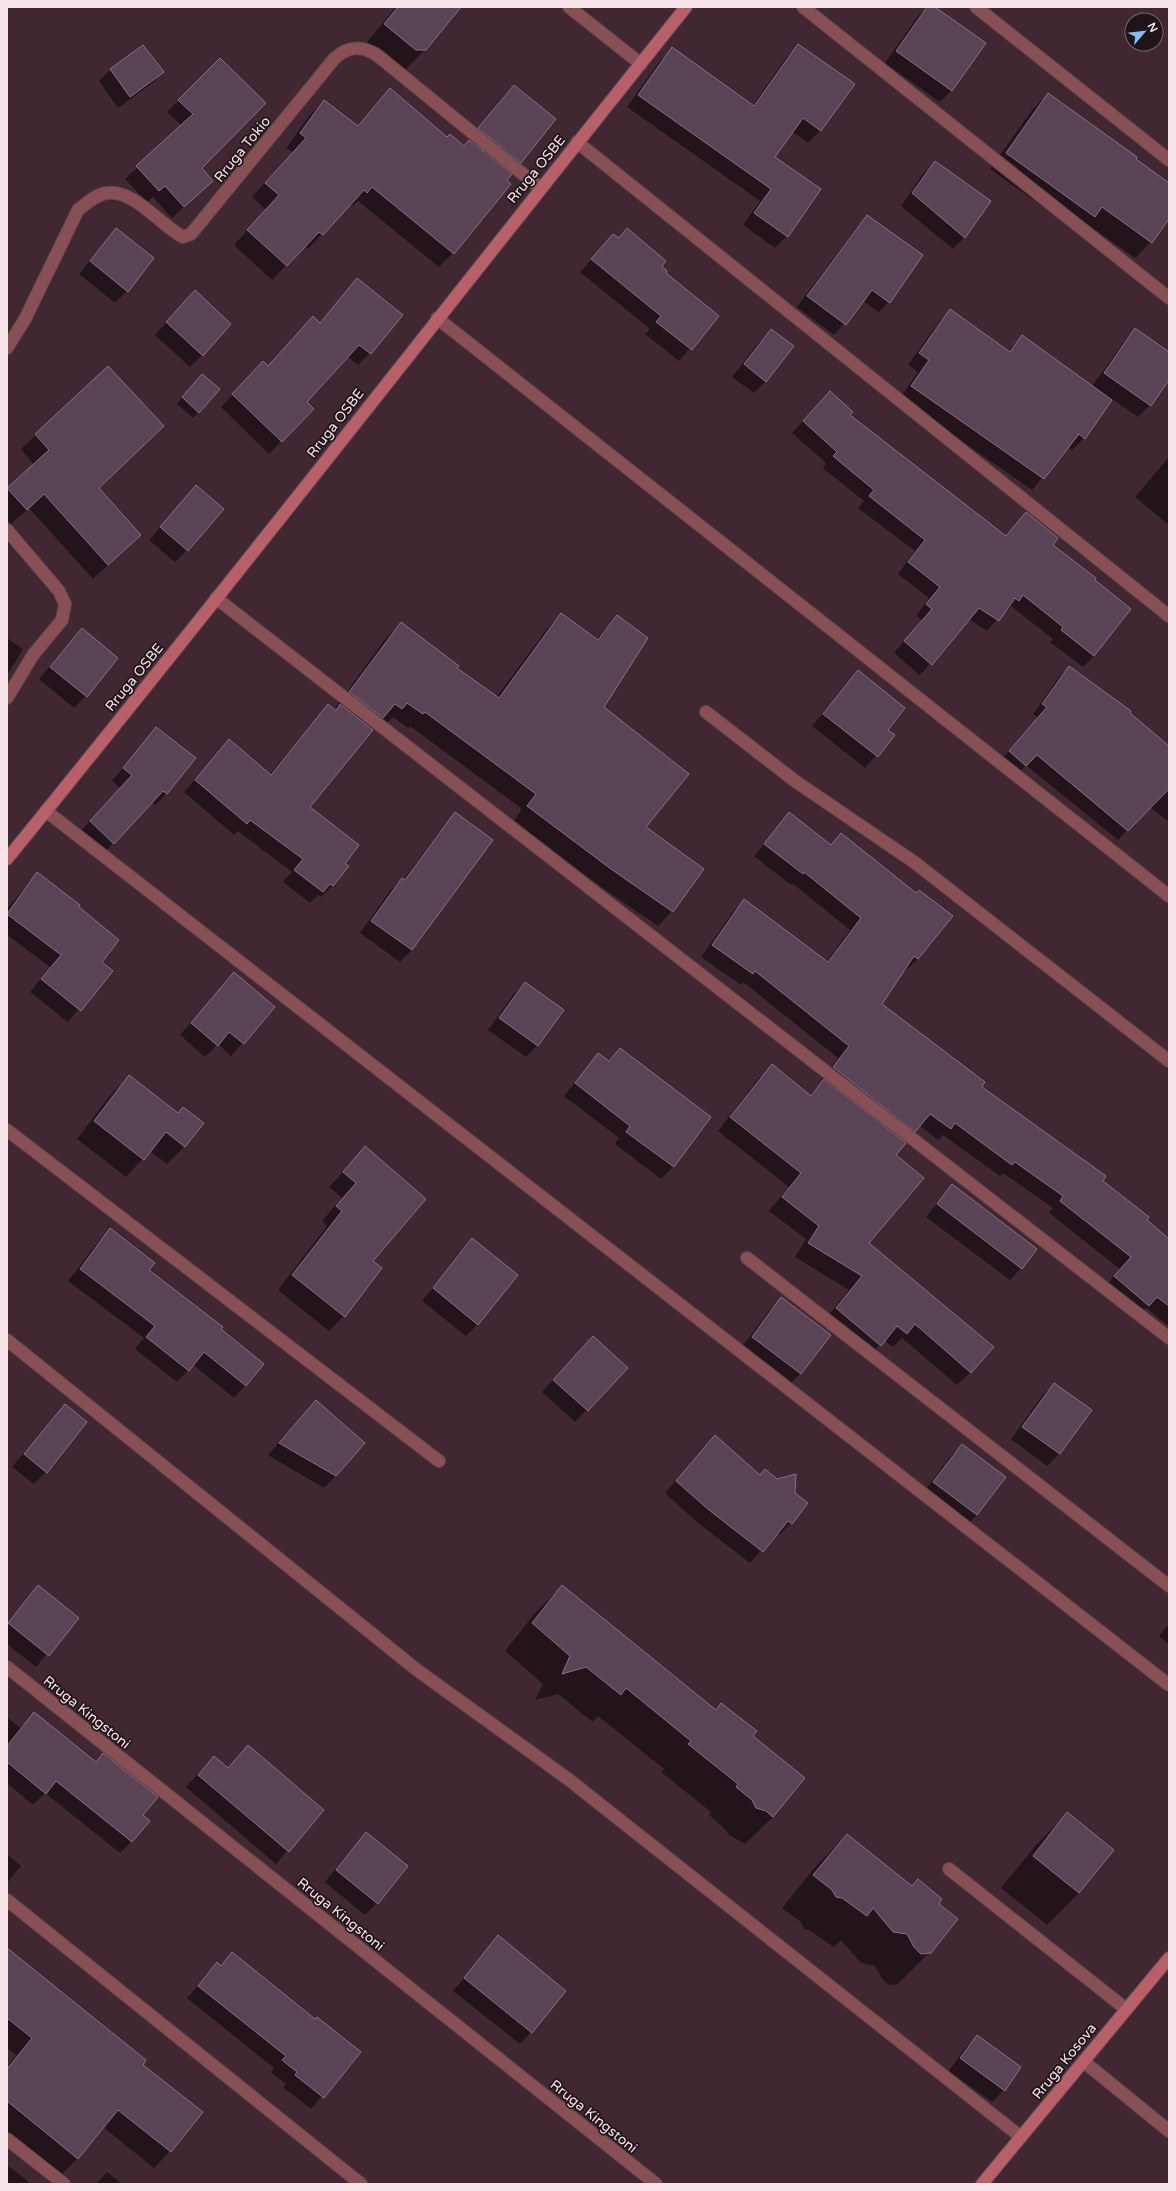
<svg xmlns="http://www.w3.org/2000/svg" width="1176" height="2191" viewBox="0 0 1176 2191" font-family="'Varela Round',sans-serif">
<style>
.shadow{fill:#0007}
.building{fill:#594355;stroke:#887083}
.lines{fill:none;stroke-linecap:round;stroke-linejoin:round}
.lane-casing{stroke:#5e454f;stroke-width:14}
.street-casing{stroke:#5e454f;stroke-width:14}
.secondary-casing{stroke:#5e454f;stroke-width:14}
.lane{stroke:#885055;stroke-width:12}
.street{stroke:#885055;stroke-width:12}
.secondary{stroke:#b86068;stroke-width:12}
.labels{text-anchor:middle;stroke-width:3.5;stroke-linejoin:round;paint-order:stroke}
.street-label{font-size:14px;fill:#f6e4ea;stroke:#201419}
</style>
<rect width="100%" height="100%" fill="#412732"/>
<g class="shadow">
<path d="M396,7H460L421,54L403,72L367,42Z"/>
<path d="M927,7H933L952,90L940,102L885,63L918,16Z"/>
<path d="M799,45L853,84L820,131L808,143L792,131L774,157L787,236L775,248L743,225L760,201L627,107L660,61L672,49L752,106L787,57Z"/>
<path d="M220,59L200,168L212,181L172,218L153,197L147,202L125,179L182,126L167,112Z"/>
<path d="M111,69L163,72L151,84L118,108L99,81Z"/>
<path d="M514,86L520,162L509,174L453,253L439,267L358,201L352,206L350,204L308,249L304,246L272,280L234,245L266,210L252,197L293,152L286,148L310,115L324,101L357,126L390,90L446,138L464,146L502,98Z"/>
<path d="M1048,94L1169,184V217L1151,242L1135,258L1087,224L1078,232L990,169L1032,110Z"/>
<path d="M935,162L965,237L953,249L901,206L923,174Z"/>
<path d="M867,216L889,302L879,312L863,301L834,335L797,307L857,227Z"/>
<path d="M116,229L127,291L115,303L79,274Z"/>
<path d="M627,229L661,266L664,273L718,316L679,361L645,334L650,329L580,272L613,235L618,238Z"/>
<path d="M357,279L370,353L358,365L347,356L305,402L312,409L269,454L221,407L252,374L268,367L319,323Z"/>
<path d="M183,304L202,355L190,367L155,335Z"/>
<path d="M950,311L1008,352L1022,336L1092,386L1124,342L1136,330L1169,353V378L1150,405L1138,417L1112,399L1084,438L1072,450L1068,446L1032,490L900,398L918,372L908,365L939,322Z"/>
<path d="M771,330L766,381L754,393L732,377L759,342Z"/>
<path d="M108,367L98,488L140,535L93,579L29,508L11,524L7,519V489L34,465L21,449Z"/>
<path d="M196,381L199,412L193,418L177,404Z"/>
<path d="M830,392L848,415L1005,537L1026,514L1051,545L1094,656L1083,667L1050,642L1053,639L1011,606L1007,611L1005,610L987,631L969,619L920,675L894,653L922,620L916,616L929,598L898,574L915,551L858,508L864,501L823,468L826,463L792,433Z"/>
<path d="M1169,457V525L1135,497Z"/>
<path d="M196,486L187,550L175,562L149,540Z"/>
<path d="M561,614L596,640L617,616L602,707L672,911L658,926L597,884L514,821L522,809L410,726L408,728L393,717L387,723L381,719L371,729L309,807L344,864L332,886L321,897L318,895L310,903L283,882L292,872L238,831L234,835L184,792L229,741L269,775L328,705L335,711L337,709L336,707L386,638L401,624L496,698L547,629Z"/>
<path d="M82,629L86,696L74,708L39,679Z"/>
<path d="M7,638L23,649L7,675Z"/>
<path d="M1069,667L1129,713L1169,748V822L1150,807L1118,840L1026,765L1016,776L1000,761L1038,718L1033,714L1059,677Z"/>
<path d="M858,672L887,730L893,736L865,768L812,726Z"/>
<path d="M156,728L167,793L155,805L151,802L102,855L79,833L121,788L112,781Z"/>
<path d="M456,814L412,950L400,962L360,933L390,891L402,879L403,880L444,826Z"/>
<path d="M789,814L830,845L841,834L916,894L951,916L918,959L906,970L904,969L880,1004L980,1087L1102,1181L1169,1240V1326L1146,1308L1137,1317L1104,1288L1120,1269L1049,1213L1053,1208L1003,1173L1000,1176L943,1135L938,1140L919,1125L895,1155L868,1243L971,1372L957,1385L902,1338L893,1347L884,1340L867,1358L823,1322L849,1290L795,1257L806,1239L769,1211L789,1187L718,1131L758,1079L772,1066L809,1096L824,1081L822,1079L838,1058L743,982L741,985L701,957L733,912L744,900L826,962L850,930L792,883L791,885L754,856Z"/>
<path d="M37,873L77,907L100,962L111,971L68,1022L30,992L50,967L7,935V909Z"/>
<path d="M234,973L274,1007L231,1056L218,1044L205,1057L180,1035Z"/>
<path d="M525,983L538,1045L526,1057L488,1030L513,995Z"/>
<path d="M620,1049L710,1118L673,1167L661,1179L615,1144L619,1138L564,1096L598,1054L607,1061Z"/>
<path d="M129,1077L185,1146L167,1164L150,1151L126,1177L77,1139L111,1094Z"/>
<path d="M365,1148L371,1261L344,1316L329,1331L278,1290L327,1226L322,1221L342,1198L329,1187Z"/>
<path d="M952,1185L1021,1268L1010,1280L926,1217Z"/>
<path d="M110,1230L148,1270L263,1365L234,1398L193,1365L177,1382L135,1349L144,1338L68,1281L98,1242Z"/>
<path d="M472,1240L478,1324L466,1336L422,1301Z"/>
<path d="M782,1298L801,1373L789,1385L740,1349L770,1310Z"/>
<path d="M593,1337L626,1368L575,1422L542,1392Z"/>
<path d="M1054,1384L1091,1410L1059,1454L1047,1466L1011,1439L1042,1396Z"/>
<path d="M316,1401L336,1476L324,1488L268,1455Z"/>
<path d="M65,1405L46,1472L34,1484L12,1467Z"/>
<path d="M715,1437L791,1523L779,1535L777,1533L750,1563L697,1522L665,1493Z"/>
<path d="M962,1445L1005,1478L977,1515L965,1527L922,1494L950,1457Z"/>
<path d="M38,1586L77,1618L36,1667L7,1644V1623Z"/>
<path d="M562,1586L715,1710L721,1704L751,1736L804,1778L773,1817L745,1844L729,1835L724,1828L709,1815L711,1812L661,1772L664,1769L598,1716L593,1722L558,1694L535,1700L543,1684L505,1651L535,1613Z"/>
<path d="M1169,1624V1644L1159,1636Z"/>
<path d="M34,1714L95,1762L103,1754L142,1816L132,1841L120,1853L45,1793L33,1805L7,1783V1717L20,1728Z"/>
<path d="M248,1746L322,1810L276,1864L186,1787L214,1757L227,1769Z"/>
<path d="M1067,1814L1112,1850L1079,1893L1047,1925L1001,1888L1035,1846Z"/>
<path d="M366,1833L377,1903L365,1915L325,1882Z"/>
<path d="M847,1835L912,1887L937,1904L930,1952L898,1984L889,1985L882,1979L875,1966L861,1963L841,1940L834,1947L809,1930L804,1929L801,1922L782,1908L815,1867Z"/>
<path d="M7,1854L21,1866L7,1883Z"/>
<path d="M498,1937L531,2032L520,2044L453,1991Z"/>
<path d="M232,1953L315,2020L359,2053L311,2109L283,2087L286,2084L271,2073L274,2068L187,1998L217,1964L220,1966Z"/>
<path d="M7,1966L141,2065L201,2113L170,2151L154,2168L103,2127L78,2158L61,2175L7,2131V2067L16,2055L7,2048Z"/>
<path d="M977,2036L1004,2090L992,2102L949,2071L965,2048Z"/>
<path d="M7,2165L29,2182L27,2184H7Z"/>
<path d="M107,2172L122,2184H96Z"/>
</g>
<g class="building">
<path d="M398,7H461L426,50H416L384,24Z"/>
<path d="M927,7H935L986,43L952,91L896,51Z"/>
<path d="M798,44L855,84L821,131L803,118L775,157L821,189L788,237L754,213L771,189L638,95L672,47L754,106Z"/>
<path d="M143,45L164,72L130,97L110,69Z"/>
<path d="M220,58L266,103L202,168L213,181L184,207L165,186L159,191L136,166L193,114L178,100Z"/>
<path d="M514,85L556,119L521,163L478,128Z"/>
<path d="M390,88L447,137L450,134L464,146L469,140L512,174L507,180L511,184L454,254L372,187L367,193L364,190L323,235L319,232L287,266L247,230L279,195L265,183L306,138L300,133L324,100L358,126Z"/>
<path d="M1048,93L1137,157L1136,159L1169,183V219L1152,243L1102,207L1095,217L1006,153Z"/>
<path d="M935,161L991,201L965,238L912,193Z"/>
<path d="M867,215L923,255L890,303L872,290L846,325L807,296Z"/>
<path d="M116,228L154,258L128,292L90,261Z"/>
<path d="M627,228L666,261L662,266L667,271L666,273L719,316L692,350L656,322L661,316L591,259L613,234L619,238Z"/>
<path d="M357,278L403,315L371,354L359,345L307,402L314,409L282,442L232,394L263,361L268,366L313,316L320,323Z"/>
<path d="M195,290L231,324L203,356L166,322Z"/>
<path d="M950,309L1010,352L1022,335L1112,400L1085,439L1079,434L1044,479L911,386L929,360L919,353Z"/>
<path d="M1135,328L1169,352V380L1151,406L1104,373Z"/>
<path d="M771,329L794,346L766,382L744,364Z"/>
<path d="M108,366L164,426L99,488L141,535L108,565L44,494L27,510L7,488L49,450L35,434Z"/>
<path d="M202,374L220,389L199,413L182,397Z"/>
<path d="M830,391L853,412L850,415L1006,536L1026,512L1058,538L1053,545L1096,578L1095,580L1131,609L1094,656L1061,630L1063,627L1023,595L1019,601L1015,598L999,621L979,608L932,665L904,641L932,609L926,604L940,587L908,562L925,540L869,496L874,490L833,456L837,452L803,421Z"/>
<path d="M196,485L224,509L188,551L160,527Z"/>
<path d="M561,613L598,640L617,615L648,638L604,707L689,774L646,827L704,869L673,912L611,869L527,806L536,794L425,712L423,714L407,703L402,709L395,704L383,718L349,692L401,622L459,666L457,668L499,698Z"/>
<path d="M82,628L118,658L87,697L50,667Z"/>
<path d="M1069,666L1131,711L1130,713L1169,746V789L1128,831L1037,755L1026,766L1009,751L1047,707L1042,704Z"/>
<path d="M858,670L905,708L888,730L895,735L878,757L823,714Z"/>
<path d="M328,704L336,711L340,704L373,730L310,807L359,845L345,864L349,866L333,886L330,884L323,892L294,870L303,859L250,820L247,824L195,780L229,739L271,775Z"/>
<path d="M156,727L196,758L167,794L163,791L114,844L90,821L132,775L123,768Z"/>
<path d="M455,812L493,840L412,950L371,921L402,878L405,880Z"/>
<path d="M789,812L831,845L841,833L916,893L919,890L953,916L918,959L914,956L882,1004L985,1082L982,1087L1106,1176L1103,1181L1149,1217L1147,1220L1169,1239V1306L1157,1297L1149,1306L1114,1276L1131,1257L1060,1201L1063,1196L1015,1162L1012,1165L955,1123L951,1129L930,1114L915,1132L833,1067L849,1046L755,971L753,974L712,945L744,899L828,962L861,918L804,872L803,874L764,844Z"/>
<path d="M37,872L80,905L79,907L119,940L102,962L113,971L81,1011L41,979L61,955L7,914Z"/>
<path d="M234,972L275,1007L244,1044L229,1032L218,1046L191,1023Z"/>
<path d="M525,982L564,1010L538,1046L499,1018Z"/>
<path d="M620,1048L711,1117L674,1167L626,1132L630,1126L575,1083L598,1053L609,1061Z"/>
<path d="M772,1064L811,1096L824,1079L906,1143L896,1155L924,1178L869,1243L994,1347L971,1373L915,1324L907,1334L897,1326L881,1346L836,1308L862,1276L808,1243L819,1226L782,1197L801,1173L730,1117Z"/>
<path d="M129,1075L178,1113L183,1107L204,1123L185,1147L166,1132L144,1160L94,1121Z"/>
<path d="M365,1146L426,1199L373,1261L382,1268L345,1317L292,1275L342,1211L336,1206L356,1183L343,1172Z"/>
<path d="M952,1184L1037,1249L1022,1269L937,1204Z"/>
<path d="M110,1228L155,1263L149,1270L223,1327L221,1329L264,1364L246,1386L204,1352L189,1371L146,1337L155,1326L80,1269Z"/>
<path d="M472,1238L518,1275L478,1325L433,1288Z"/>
<path d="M781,1297L831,1335L801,1374L752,1337Z"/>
<path d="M593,1336L628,1368L588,1411L553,1380Z"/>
<path d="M1054,1383L1092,1410L1060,1454L1022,1427Z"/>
<path d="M316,1400L365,1443L336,1476L279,1443Z"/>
<path d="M65,1404L87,1422L47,1473L24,1454Z"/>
<path d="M715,1435L760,1475L765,1469L777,1479L796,1474L795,1493L808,1503L792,1524L788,1521L763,1552L709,1510L676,1481Z"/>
<path d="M962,1444L1006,1477L977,1515L933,1482Z"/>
<path d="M38,1585L79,1618L49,1656L8,1623Z"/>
<path d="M562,1585L716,1710L721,1703L757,1731L753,1736L805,1778L773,1817L766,1811L756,1808L752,1800L736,1787L738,1784L688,1744L691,1741L626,1688L621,1695L586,1667L562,1674L570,1656L532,1623Z"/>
<path d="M34,1712L96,1762L103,1753L158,1797L143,1815L150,1821L132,1842L56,1781L46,1794L7,1762V1746Z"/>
<path d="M248,1745L324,1810L289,1852L198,1775L214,1756L228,1768Z"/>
<path d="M1067,1812L1114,1850L1079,1893L1033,1856Z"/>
<path d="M366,1832L408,1866L378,1904L336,1870Z"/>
<path d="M847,1834L912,1886L918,1879L942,1899L939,1904L958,1919L931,1953L921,1954L914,1947L907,1934L893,1932L873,1908L867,1916L842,1898L836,1897L832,1890L813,1875Z"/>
<path d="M498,1935L566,1991L532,2033L464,1978Z"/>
<path d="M7,1948L146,2060L143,2065L203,2112L171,2152L118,2110L78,2159L7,2101V2069L32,2038L7,2018Z"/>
<path d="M232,1952L315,2019L317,2017L361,2052L324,2098L295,2075L297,2072L282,2060L286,2056L198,1986L217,1962L221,1966Z"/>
<path d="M977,2035L1021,2067L1005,2091L960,2058Z"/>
</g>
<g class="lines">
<defs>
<path id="lane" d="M949,1869L1126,2009"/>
<g id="street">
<path d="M569,7L641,64"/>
<path d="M803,7L1169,298"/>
<path d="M976,7L1169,160"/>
<path d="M577,142L1169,616"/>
<path d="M437,318L1169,896"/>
<path d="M7,348L25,319L78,210C86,204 96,194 107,193C134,189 160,225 183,237L191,234L334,59C348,46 361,45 377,55L540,188"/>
<path d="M7,530L59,591L65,604L62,620L33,655L7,698"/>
<path d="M216,598L1169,1338"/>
<path d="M706,712L795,781L914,862L1169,1061"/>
<path d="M46,811L1169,1685"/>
<path d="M7,1130L439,1461"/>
<path d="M747,1258L1169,1586"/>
<path d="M7,1340L417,1670L568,1779L1021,2137"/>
<path d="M7,1667L656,2184"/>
<path d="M7,1900L361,2184"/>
<path d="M1083,2061L1169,2131"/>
<path d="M7,2139L64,2184"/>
</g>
<g id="secondary">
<path d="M7,859C237,577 459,290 686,7"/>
<path d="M982,2184L1169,1958"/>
</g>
</defs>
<use href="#lane" class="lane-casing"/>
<use href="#street" class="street-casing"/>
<use href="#secondary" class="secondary-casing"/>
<use href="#lane" class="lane"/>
<use href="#street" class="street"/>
<use href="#secondary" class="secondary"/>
</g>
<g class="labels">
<g class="street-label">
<text transform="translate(242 149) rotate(-51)" y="5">Rruga Tokio</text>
<text transform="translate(536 169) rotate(-51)" y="5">Rruga OSBE</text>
<text transform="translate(335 423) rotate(-52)" y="5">Rruga OSBE</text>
<text transform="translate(134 677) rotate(-51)" y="5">Rruga OSBE</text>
<text transform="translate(87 1712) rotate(39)" y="5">Rruga Kingstoni</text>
<text transform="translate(341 1914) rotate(39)" y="5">Rruga Kingstoni</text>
<text transform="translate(1064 2061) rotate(-51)" y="5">Rruga Kosova</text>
<text transform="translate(594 2116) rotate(39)" y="5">Rruga Kingstoni</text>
</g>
</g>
<rect width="1176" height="2191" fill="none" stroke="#f6e4ea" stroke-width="16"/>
<g transform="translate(1144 32) rotate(62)"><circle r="19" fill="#201419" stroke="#76676d"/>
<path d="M0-3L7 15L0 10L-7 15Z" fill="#83bcfb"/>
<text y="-6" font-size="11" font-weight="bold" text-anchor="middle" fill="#f6e4ea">N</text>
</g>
</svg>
